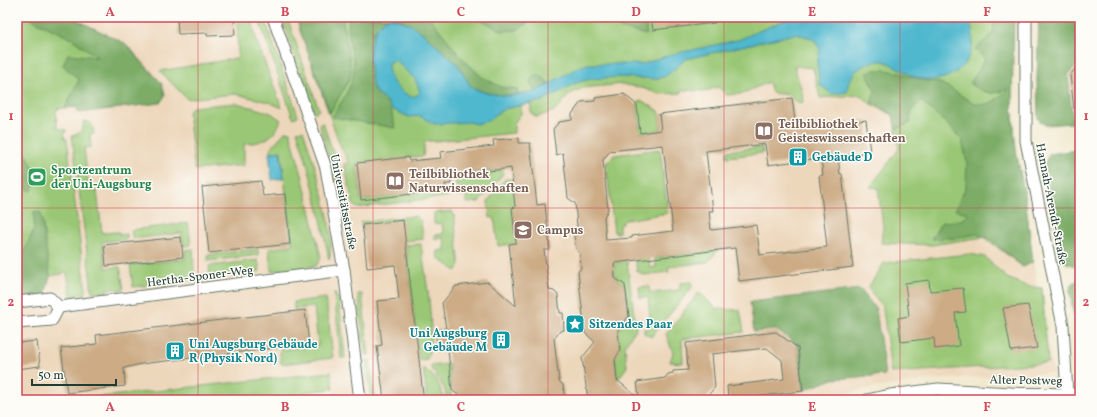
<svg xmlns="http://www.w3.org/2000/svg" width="1097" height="417" viewBox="0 0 1097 417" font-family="Vollkorn,serif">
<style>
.built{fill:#edd7bb}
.green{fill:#9ac775;stroke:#5c8254}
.forest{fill:#7bac66;stroke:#4d744d}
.water{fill:#50b7ce;stroke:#387a81;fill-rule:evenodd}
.building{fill:#ccab85;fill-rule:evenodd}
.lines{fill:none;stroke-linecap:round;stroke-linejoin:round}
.street-casing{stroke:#68796a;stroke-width:13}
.street{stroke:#fff;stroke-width:11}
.grid{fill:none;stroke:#d1495b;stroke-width:1;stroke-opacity:0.55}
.labels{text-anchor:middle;stroke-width:3;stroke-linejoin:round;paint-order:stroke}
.education-label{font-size:12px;font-weight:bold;fill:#785e54;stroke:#fdfcf7;text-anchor:start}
.culture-label{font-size:12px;font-weight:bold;fill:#0d838f;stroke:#fdfcf7;text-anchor:start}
.leisure-label{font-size:12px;font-weight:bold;fill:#27864d;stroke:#fdfcf7;text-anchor:start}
.street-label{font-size:12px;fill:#1f3d34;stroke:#fdfcf7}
.neatline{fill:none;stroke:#d1495b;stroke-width:1.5}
.grid-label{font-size:13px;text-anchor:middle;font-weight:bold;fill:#d1495b}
</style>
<rect width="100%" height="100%" fill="#fdfcf7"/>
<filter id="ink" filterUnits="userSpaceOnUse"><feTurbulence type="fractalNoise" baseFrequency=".025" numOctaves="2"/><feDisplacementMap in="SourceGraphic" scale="8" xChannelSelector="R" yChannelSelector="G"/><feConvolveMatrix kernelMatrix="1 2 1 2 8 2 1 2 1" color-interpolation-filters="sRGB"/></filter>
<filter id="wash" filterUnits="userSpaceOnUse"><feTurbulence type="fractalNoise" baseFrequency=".012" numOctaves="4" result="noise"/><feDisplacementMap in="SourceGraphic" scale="16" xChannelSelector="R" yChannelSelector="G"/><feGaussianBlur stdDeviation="0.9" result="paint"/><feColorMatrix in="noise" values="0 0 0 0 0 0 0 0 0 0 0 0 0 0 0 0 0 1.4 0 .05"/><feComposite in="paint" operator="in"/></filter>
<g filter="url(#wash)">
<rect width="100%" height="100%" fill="#f1e8ce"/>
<path class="built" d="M17,17H71L84,23L83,17H1008L1012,105L1016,151L1025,197L1033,262L1053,373L926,380L858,390L833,400H334L330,372L72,400H17Z"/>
<g class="green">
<path d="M17,17H71L126,44L162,84L165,96L56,109L57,128L66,130V132L64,133L65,139H67L86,290L85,294L71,296L67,273L50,276L44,297L17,299Z"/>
<path d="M237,17H251L257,42L282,108L269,102L235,94L187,99L160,71L238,58Z"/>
<path d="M258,17H264L298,116L293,118Z"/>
<path d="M283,17H287L319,110L315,113L292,49Z"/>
<path d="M302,17H1008L1012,105L1016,151L1025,197L1033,262L1023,267L984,237L932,245L881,243L883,227L878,188L870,187L899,149L893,115L871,104L860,95L820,98L813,68L794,66L802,91L803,102L799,103L789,95L772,93L769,82L741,94L726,95L718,87L705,91L681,90V93L659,94L642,88L622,84L583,88L570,94L555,111L537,117L531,113L530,91L521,93V114L514,123V133L436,141H425L423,156L357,163L361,200L450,189V196L357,208L353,204L344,164L349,163L340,145L310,60Z"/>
<path d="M641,100L659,111L661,130L640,133L637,105Z"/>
<path d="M237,103L271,113L281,120C273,140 263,142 244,144V165L195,170L188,112L192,107Z"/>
<path d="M83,121C92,122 93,125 94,134H90L91,147L84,148L89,191H97L102,233L119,232V235L127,234V239L102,242L106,268L120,267L124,289L117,291L116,288L107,289V292L96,293L92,291L72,136C81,133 84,130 83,121Z"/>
<path d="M323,123L336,161L346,204L343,206L319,124Z"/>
<path d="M303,130C313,160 338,230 329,260C321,216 311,173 297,131Z"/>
<path d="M286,131L290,132L302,175L321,258L316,266L271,271L269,249L292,245L281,151L271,152V147Z"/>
<path d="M762,147L763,153L727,157V151Z"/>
<path d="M660,149L668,213L625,220L619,226V233L614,232L606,163L614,155Z"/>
<path d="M502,170L503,174L479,202L467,203L466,195L457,196L455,175Z"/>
<path d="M505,179H512L517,207L512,208L519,243L498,246L494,217L490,218L488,201Z"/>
<path d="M452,211L454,215L460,266L456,271L438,258L437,251L445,250L444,238L435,239V235L443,234L442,223L434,224V213Z"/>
<path d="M416,216L421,221L423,239L405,241L362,225L360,222Z"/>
<path d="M188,223L191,245L183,246L182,233L133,239L131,230Z"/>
<path d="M421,244C425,275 437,331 427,359L419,360L406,245Z"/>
<path d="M193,249L194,276L187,281L133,287L130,265L185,259V250Z"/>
<path d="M258,249L259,255L208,261V255Z"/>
<path d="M718,250L708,262L668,267L669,272L644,275L637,271L635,260L649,258L650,268L656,267L655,258Z"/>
<path d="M969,254L985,257L1007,278L1026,286L1042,288L1048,363L891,373L883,308L868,288L884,263Z"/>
<path d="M258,260L260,271L210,277L209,266Z"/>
<path d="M627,261L636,329L625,345L627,367L617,380L615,357L617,356L618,349L620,348L619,341L614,335L629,316L625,285L615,278L614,263Z"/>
<path d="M692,282V287L651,337L644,333V329L651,328L648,297L640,298L639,287L649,286L650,293L680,290V283Z"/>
<path d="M334,292L339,299L345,358H341Z"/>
<path d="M699,292L717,309L740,310L744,332L682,339L683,363L670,362L673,353L666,334Z"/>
<path d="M358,294H362L369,355H365Z"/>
<path d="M326,298L333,358L281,364L280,350L318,345L314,307L294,309V302Z"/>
<path d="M370,360L375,400H371L366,361Z"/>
<path d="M449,364L451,397H458L460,400H448L444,388L430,366Z"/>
<path d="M423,368C434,373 442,389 444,400H427Z"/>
<path d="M331,372L333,389L306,392L307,400H72Z"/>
</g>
<g class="forest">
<path d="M27,17H71L126,44L162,84L165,96L160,103L78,113L77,107L65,108L79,80L63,65L68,54L97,57L72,39Z"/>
<path d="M297,17H342L351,68L350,78L330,113L299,28Z"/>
<path d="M349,17H429L462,58L482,77L501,87L517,89L518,94L509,96L486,93L471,87L457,65L424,34L402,20L383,21L373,33L384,99L390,104L395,128L332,117C345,97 359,78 352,54C349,41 347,31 349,17Z"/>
<path d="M476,17H537L517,30L502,31Z"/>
<path d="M629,17H647L646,35L620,28L616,25V19Z"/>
<path d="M995,17H1014L1012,105L1016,151L1025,197L1033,262L1023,267L990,239L977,234L955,238L931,239L942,222L961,221L968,213L955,210L966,187L967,163L962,140L947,124L921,101L911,111L910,123L896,129L893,114L871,104L875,91L867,72C886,65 905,76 924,80C930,82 937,81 942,84C971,98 979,120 1009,88C990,97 987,93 970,84L985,59L975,49L993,34Z"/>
<path d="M1039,17H1080V60L1068,75L1073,123L1045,125L1038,119L1037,80Z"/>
<path d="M540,75L550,84L535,92L530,81L534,76Z"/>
<path d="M17,146L26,153L36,174L32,191C13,184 17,163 17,146Z"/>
<path d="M1077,150L1080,173V359L1070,291L1071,285L1078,280L1076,266L1066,263L1062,257L1044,165L1049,154Z"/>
<path d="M34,211L41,213L50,276L44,297L17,299V264L27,246L34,229Z"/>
<path d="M860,289L876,309L885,375L833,379L804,390L798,348L794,342L776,330L754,332L750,302Z"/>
</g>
<g class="water">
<path d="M390,17L410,24L424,34L458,65L471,87L486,93L509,96L535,92L577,68L588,64H643L669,55L738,40L792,17H967C985,48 959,86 923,79C911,77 896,66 884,61C865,60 848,72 847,92L832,94L820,85L817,64L820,49L814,40L809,37L795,34L686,59L666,76L657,79L619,77L591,79L576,83L542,101L504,109L487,121L476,124L470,122L434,124L420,116L409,117L391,109C389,99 377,97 373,88C372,85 372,79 371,76C368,55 368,27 390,17ZM395,60L415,79L420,92L417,95L412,97C397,90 388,80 388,63Z"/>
<path d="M280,151L284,178L272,180L269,153Z"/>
</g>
<g id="blocks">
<g class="building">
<path d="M177,17H234L235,35L207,36V33L178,34Z"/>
<path d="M651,17H715V23L653,30Z"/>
<path d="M1080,63V108L1074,109L1070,75Z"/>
<path d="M624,94L637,105L640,133L661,130L659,114L792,98L796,129L866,120L870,152L838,156L840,174H842L853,267L739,281L735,248L614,263L615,278L625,285L629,316L618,330L620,351L615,359L617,380L639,398L637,382L665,378L668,374L673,373V371L688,370L686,343L776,332L798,348L803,391L728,400L727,386L784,379L782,360L767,348L712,354L715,387L706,398L687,400H588L582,358L595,342L585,333L578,272L581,268L580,254L576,249L573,230L577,226L575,203L568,198L563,153L556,155L553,129L559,122L572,120V114L581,102L595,101V98ZM765,144L768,165L821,158L823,175L819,176L827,247L760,255L756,225L711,230L709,211H713L706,151ZM663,145L673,231L632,236V238L606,240L604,217L608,210L603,160L610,151Z"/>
<path d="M519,138V143H530L537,205L545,204L550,250H544L549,290L554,291L558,295L560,313H563L564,330L560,331L554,339L559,381L563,385L565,400H464L452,390L448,349L438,350L435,330L446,329L442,303L456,286L488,282L516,306L509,244L516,243L512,208L515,207L511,168L450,176L451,184H445L446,190L361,200L357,163L408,157L409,161L441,158L440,152L494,146L493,140Z"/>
<path d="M261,181L263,196L285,194L290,244L209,253L202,187Z"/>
<path d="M403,220L422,386L424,400H384L377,346L382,345L377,301L399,299L395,265L367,268L364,238L362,225Z"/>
<path d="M181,237L183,257L106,266L104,245Z"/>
<path d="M929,280L930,291L963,288L966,312L955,313L959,346L935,349L934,338L901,342L898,318L909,316L905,283Z"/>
<path d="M1028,305L1037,348L1011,351L1003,308Z"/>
<path d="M305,310L309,344L141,364L124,368L125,386L67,393L61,348L97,344L96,335Z"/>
<path d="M37,341L40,366L17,369V343Z"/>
</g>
</g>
</g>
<g filter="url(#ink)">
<use href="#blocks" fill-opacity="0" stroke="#68796a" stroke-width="1"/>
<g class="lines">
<defs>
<g id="street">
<path d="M273,17L326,168L344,270L360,400"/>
<path d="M1026,17V141L1063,326L1067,394"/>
<path d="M17,302L50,298L59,307"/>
<path d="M59,307L344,270"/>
<path d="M17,323L52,320L59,307"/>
<path d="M867,400L890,395L938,389L1012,393L1080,394"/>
<path d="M942,400L965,393"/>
</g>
</defs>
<use href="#street" class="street-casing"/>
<use href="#street" class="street"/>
</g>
</g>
<path class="grid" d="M198,17V400M373,17V400M548,17V400M724,17V400M900,17V400M17,208H1080"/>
<defs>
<symbol id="library-square" viewBox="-11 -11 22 22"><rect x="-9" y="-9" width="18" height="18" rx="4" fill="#8d6e63" stroke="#fdfcf7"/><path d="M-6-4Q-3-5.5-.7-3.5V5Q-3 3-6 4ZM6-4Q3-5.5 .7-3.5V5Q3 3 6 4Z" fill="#fff"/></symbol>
<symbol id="building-square" viewBox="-11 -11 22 22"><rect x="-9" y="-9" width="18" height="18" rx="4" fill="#0f9aa8" stroke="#fdfcf7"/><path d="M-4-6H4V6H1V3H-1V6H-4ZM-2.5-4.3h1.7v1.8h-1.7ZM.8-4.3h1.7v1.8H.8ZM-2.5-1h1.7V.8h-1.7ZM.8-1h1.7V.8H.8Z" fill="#fff"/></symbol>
<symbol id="stadium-square" viewBox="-11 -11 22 22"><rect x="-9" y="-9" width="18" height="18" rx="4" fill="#2e9e5b" stroke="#fdfcf7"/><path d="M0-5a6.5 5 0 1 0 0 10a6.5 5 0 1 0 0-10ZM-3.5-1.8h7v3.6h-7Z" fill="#fff"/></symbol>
<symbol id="university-square" viewBox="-11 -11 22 22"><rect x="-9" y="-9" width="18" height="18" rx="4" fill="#8d6e63" stroke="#fdfcf7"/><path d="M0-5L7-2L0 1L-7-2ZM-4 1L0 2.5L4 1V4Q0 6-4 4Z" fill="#fff"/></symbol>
<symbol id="sight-square" viewBox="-11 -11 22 22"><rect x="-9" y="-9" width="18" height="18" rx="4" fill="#0f9aa8" stroke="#fdfcf7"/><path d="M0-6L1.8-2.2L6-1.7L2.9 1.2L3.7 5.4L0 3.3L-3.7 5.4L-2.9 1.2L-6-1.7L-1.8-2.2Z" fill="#fff"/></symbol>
</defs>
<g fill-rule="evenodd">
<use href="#library-square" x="753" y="120" width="22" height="22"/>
<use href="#building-square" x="787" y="146" width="22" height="22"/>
<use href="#stadium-square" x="26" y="166" width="22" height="22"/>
<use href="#library-square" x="384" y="170" width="22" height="22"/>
<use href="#university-square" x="512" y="219" width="22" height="22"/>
<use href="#sight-square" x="564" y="313" width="22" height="22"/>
<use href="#building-square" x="490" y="329" width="22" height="22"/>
<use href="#building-square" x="164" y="340" width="22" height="22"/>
</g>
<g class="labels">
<g class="education-label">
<text x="778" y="128">Teilbibliothek<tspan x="778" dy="14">Geisteswissenschaften</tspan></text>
<text x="409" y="178">Teilbibliothek<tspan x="409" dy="14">Naturwissenschaften</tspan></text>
<text x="537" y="234">Campus</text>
</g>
<g class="culture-label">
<text x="812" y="161">Gebäude D</text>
<text x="589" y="328">Sitzendes Paar</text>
<text x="487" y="337" text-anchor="end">Uni Augsburg<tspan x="487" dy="14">Gebäude M</tspan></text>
<text x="189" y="348">Uni Augsburg Gebäude<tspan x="189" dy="14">R (Physik Nord)</tspan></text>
</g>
<g class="leisure-label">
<text x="51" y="174">Sportzentrum<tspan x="51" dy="14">der Uni-Augsburg</tspan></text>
</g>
<g class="street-label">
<text transform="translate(344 202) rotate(79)" y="4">Universitätsstraße</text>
<text transform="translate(1052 204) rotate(79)" y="4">Hannah-Arendt-Straße</text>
<text transform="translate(200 276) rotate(-7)" y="4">Hertha-Sponer-Weg</text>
<text transform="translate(1026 380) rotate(1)" y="4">Alter Postweg</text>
</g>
</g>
<rect width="1097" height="417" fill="none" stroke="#fdfcf7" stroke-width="44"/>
<path d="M32 379v6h84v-6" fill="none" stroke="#1f3d34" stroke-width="2"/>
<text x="38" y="379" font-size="12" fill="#1f3d34" stroke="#fdfcf7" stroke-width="3" paint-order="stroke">50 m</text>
<rect x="22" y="22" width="1053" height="373" class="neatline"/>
<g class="grid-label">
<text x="110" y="16">A</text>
<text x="285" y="16">B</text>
<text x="461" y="16">C</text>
<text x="636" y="16">D</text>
<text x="812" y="16">E</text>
<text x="987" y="16">F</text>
<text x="11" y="120">1</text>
<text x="1086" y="120">1</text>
<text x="11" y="306">2</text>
<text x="1086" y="306">2</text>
<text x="110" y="411">A</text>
<text x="285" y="411">B</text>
<text x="461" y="411">C</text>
<text x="636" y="411">D</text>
<text x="812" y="411">E</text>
<text x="987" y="411">F</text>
</g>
</svg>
